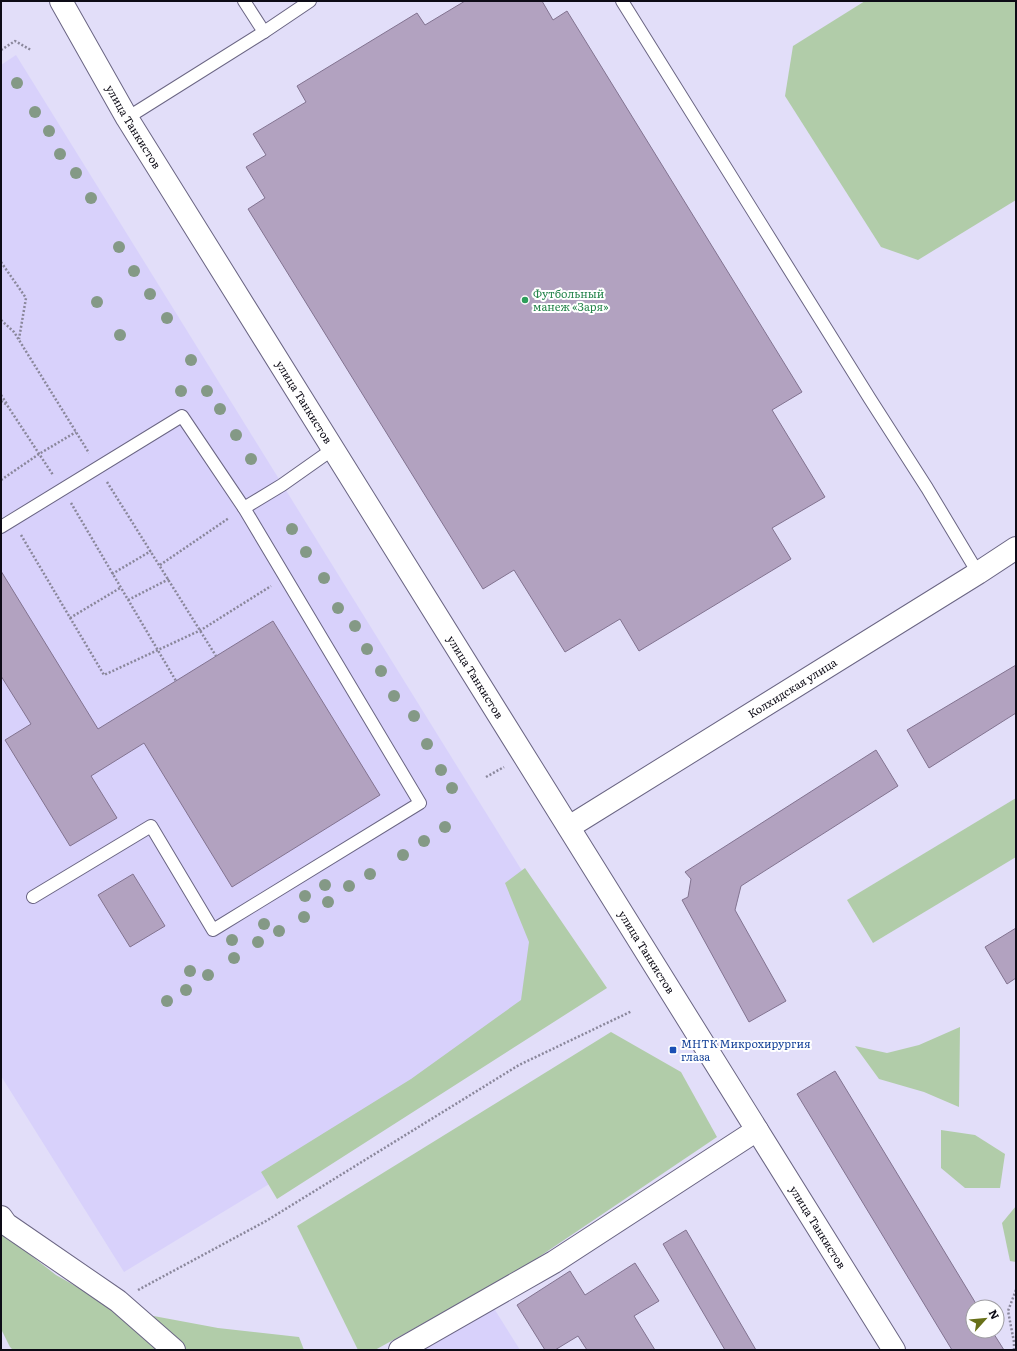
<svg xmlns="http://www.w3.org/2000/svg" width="1017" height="1351" viewBox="0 0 1017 1351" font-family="Literata,serif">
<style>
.built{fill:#d8d1fb}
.green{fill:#b1cca9}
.building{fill:#b2a2c0;stroke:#827390}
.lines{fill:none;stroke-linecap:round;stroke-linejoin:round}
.service-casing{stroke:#6a6583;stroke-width:14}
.minor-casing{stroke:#6a6583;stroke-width:24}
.tertiary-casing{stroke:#6a6583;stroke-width:24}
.path{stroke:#8a879b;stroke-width:2.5;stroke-dasharray:2 2;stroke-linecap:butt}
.service{stroke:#fff;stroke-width:12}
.minor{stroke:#fff;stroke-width:22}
.tertiary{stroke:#fff;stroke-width:22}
.tree{fill:#849986}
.leisure-dot{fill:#2e9e5b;stroke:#fff;stroke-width:1.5}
.transit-dot{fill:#1a4fb4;stroke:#fff;stroke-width:1.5}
.labels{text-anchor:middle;stroke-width:4;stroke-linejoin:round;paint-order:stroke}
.street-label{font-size:11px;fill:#0d0b16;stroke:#fff}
.leisure-label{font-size:11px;fill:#27864d;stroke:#fff;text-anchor:start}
.transit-label{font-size:11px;fill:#164399;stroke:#fff;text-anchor:start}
</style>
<rect width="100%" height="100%" fill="#e2def9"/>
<g class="built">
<path d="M16,55L594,987L124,1272L1,1076V65Z"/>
<path d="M490,1302L520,1350H411Z"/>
</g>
<g class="green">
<path d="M865,1H1016V200L918,260L881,247L785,96L793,46Z"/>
<path d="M1016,798V857L873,943L847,900Z"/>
<path d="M525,868L607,988L277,1199L261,1172L411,1079L521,1000L529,942L505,883Z"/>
<path d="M960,1027L959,1107L924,1092L879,1079L855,1046L887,1053L919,1045Z"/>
<path d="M611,1032L681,1072L717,1137L518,1271L375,1350H358L297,1226Z"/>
<path d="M941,1130L975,1135L1005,1154L1000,1188H965L941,1168Z"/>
<path d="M1016,1206V1262L1010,1261L1002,1223Z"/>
<path d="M1,1232L56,1275L116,1309L218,1328L299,1337L304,1350H13L10,1347L1,1329Z"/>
</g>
<g class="building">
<path d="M465,1H542L553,20L567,11L802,392L772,410L825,497L772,528L791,559L639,651L620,619L565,652L514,570L483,589L248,209L265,198L246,167L266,155L253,134L306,102L297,86L417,13L425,25Z"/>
<path d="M1,571L98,729L273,621L380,795L232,887L144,743L91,776L117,818L70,846L5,740L31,724L1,676Z"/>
<path d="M1016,665V713L929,768L907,730Z"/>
<path d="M876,750L898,786L741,886L735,910L786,1001L749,1022L682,900L688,897L691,879L685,872Z"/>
<path d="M133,874L165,926L130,947L98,895Z"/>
<path d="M1016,928V978L1007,984L985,947Z"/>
<path d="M835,1071L978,1307H973V1331H992L1004,1350H952L797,1094Z"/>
<path d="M686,1230L756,1350H725L663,1244Z"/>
<path d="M635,1263L659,1301L634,1316L655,1350H587L578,1336L555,1350H545L517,1305L570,1271L585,1295Z"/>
</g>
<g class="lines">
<defs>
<g id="service">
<path d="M244,1L264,32"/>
<path d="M622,1L870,399L927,488L978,573"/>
<path d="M127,118L264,32L310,1"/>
<path d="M244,508L282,485L333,449"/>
<path d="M1,527L182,416L244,508L420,803L213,930L151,826L33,897"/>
</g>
<g id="minor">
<path id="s1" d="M569,827L978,573L1016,548"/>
<path d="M1,1217L6,1224L118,1301L174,1350"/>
<path d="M400,1350L554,1262L757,1130"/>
</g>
<g id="tertiary">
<path id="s2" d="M61,1L127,118L894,1350"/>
</g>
</defs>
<use href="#service" class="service-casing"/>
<use href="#minor" class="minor-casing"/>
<use href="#tertiary" class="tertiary-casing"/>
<g class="path">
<path d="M1,50L15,41L31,50"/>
<path d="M1,262L26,298L19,339"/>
<path d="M1,320L14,332L89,453"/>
<path d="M1,395L7,404"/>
<path d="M1,401L7,405L53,475"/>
<path d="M1,480L39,454L76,432"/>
<path d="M107,482L216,656"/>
<path d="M71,503L176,681"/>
<path d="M21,535L104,675L201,630L271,586"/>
<path d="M160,565L229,518"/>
<path d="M112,574L151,551"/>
<path d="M128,600L169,579"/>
<path d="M70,618L120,588"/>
<path d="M486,777L504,767"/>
<path d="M138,1290L266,1221L519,1065L632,1011"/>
<path d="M1014,1350V1342L1008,1311L1016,1290"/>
</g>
<use href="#service" class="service"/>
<use href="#minor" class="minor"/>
<use href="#tertiary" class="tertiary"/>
</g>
<g class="tree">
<circle cx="17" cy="83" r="6"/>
<circle cx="35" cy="112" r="6"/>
<circle cx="49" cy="131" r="6"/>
<circle cx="60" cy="154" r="6"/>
<circle cx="76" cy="173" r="6"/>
<circle cx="91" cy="198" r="6"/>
<circle cx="119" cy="247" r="6"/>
<circle cx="134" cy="271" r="6"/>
<circle cx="150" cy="294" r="6"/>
<circle cx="97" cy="302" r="6"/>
<circle cx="167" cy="318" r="6"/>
<circle cx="120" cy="335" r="6"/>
<circle cx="191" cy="360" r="6"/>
<circle cx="181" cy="391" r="6"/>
<circle cx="207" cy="391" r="6"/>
<circle cx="220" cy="409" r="6"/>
<circle cx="236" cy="435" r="6"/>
<circle cx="251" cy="459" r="6"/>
<circle cx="292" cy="529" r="6"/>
<circle cx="306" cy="552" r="6"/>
<circle cx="324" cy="578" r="6"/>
<circle cx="338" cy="608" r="6"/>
<circle cx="355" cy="626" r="6"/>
<circle cx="367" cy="649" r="6"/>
<circle cx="381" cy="671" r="6"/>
<circle cx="394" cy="696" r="6"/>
<circle cx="414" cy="716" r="6"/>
<circle cx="427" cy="744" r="6"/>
<circle cx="441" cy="770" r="6"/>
<circle cx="452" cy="788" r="6"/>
<circle cx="445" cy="827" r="6"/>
<circle cx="424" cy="841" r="6"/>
<circle cx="403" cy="855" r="6"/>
<circle cx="370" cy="874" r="6"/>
<circle cx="325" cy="885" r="6"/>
<circle cx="349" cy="886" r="6"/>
<circle cx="305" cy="896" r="6"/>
<circle cx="328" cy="902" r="6"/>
<circle cx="304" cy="917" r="6"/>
<circle cx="264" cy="924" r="6"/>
<circle cx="279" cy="931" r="6"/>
<circle cx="232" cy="940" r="6"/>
<circle cx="258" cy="942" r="6"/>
<circle cx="234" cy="958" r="6"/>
<circle cx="190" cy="971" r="6"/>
<circle cx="208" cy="975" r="6"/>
<circle cx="186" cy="990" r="6"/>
<circle cx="167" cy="1001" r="6"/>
</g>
<circle class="leisure-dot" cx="525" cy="300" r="4"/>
<rect class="transit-dot" x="669" y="1046" width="8" height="8" rx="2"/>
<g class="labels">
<g class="street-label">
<text dy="4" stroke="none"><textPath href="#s2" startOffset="145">улица Танкистов</textPath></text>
<text dy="4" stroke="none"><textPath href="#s2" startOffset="469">улица Танкистов</textPath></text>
<text dy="4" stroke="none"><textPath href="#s2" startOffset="793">улица Танкистов</textPath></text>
<text dy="4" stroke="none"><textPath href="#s1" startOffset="263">Колхидская улица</textPath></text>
<text dy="4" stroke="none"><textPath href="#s2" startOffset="1117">улица Танкистов</textPath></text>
<text dy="4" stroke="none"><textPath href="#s2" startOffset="1441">улица Танкистов</textPath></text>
</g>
<g class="leisure-label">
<text x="533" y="298">Футбольный<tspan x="533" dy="13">манеж «Заря»</tspan></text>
</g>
<g class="transit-label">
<text x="681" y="1048">МНТК Микрохирургия<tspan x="681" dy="13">глаза</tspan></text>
</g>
</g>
<rect width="1017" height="1351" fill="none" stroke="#0d0b16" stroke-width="4"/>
<g transform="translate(985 1319) rotate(63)"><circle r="19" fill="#ffffff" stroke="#9e9da2"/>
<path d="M0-3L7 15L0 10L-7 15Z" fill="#687018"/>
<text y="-6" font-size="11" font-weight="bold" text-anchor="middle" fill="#0d0b16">N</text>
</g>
</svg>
